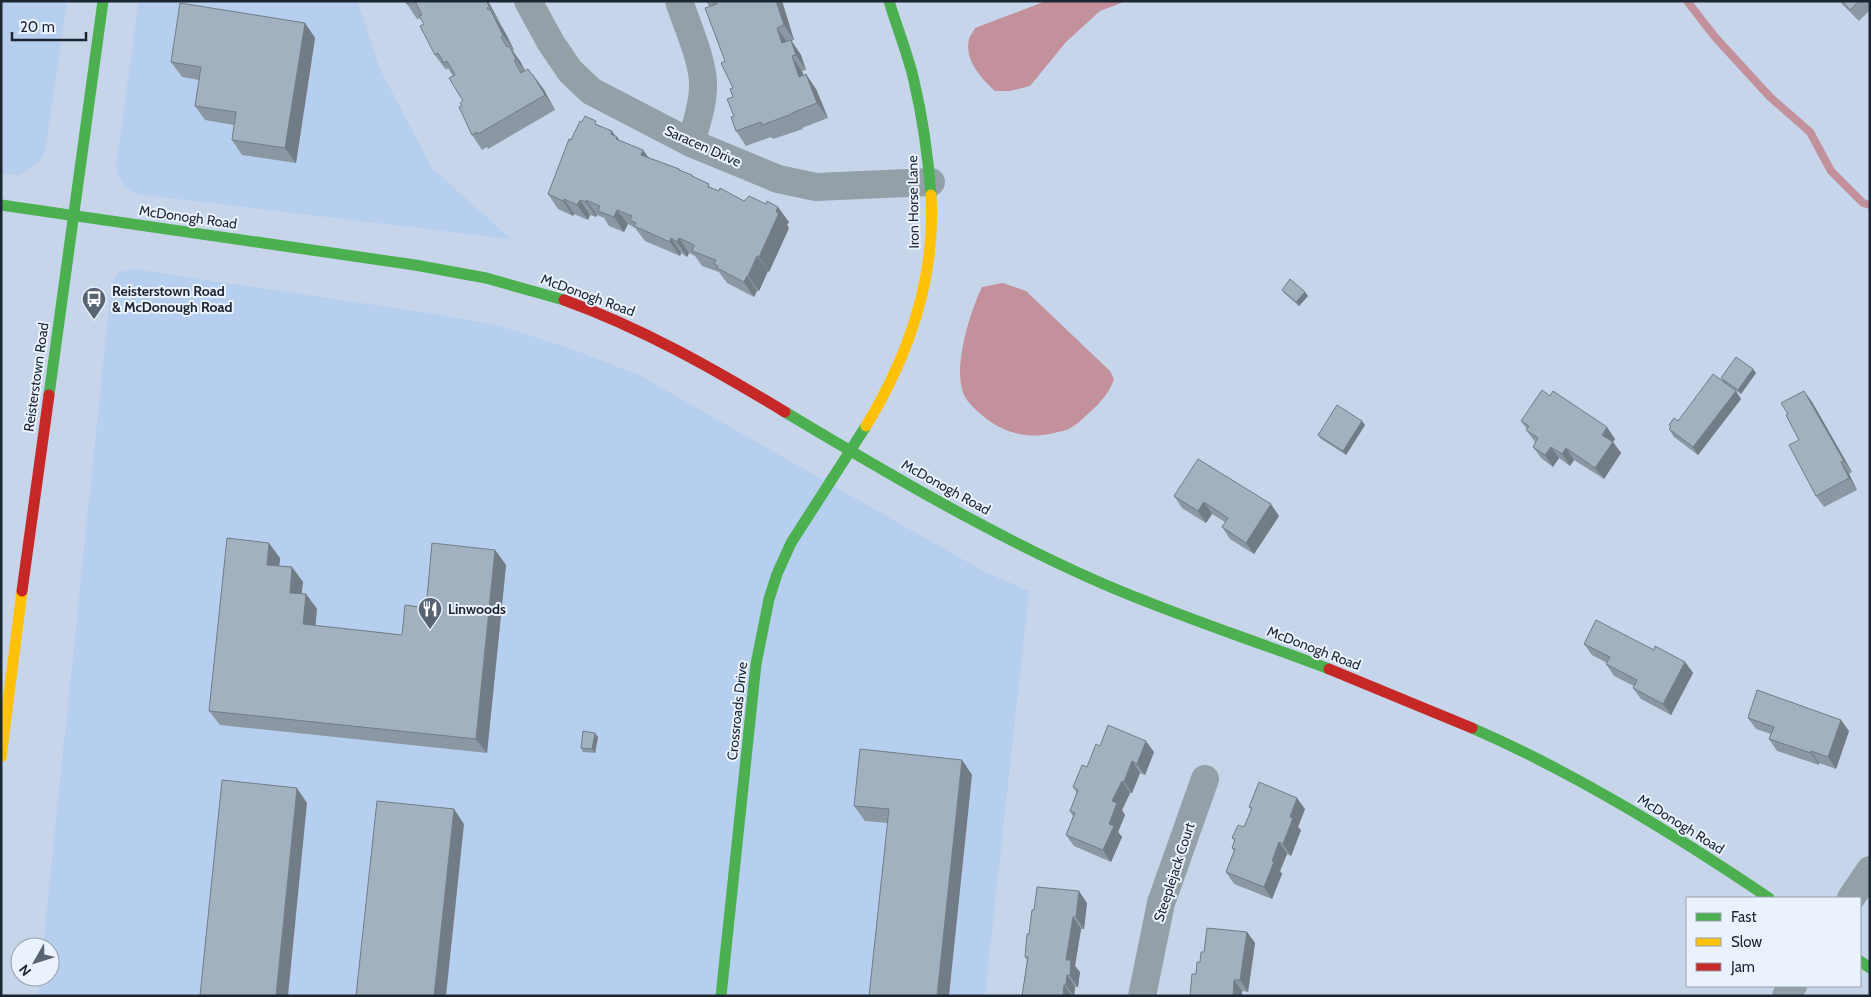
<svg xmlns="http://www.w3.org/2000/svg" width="1871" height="997" viewBox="0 0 1871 997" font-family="Cabin,sans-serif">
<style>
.built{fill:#b7cfef}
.water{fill:#c2919b}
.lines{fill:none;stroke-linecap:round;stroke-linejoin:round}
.stream{stroke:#c2919b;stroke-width:8}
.street{stroke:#93a0a8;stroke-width:28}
.fast{stroke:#4caf50;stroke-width:11}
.slow{stroke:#ffc107;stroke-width:11}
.jam{stroke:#c62828;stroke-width:11}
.wall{fill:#8b98a4}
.shaded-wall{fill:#717c86}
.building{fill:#a2b1bf;stroke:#717c86}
.labels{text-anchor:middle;stroke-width:4;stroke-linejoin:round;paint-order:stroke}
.street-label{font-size:14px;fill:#1c2633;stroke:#eaf2fd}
.poi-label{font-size:14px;font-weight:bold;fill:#1c2633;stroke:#eaf2fd;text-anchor:start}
</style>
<rect width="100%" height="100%" fill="#c6d5e9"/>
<g class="built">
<path d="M1,1H67L45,152L38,163L19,175L1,174Z"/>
<path d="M139,1H357L380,69L432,168L511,239L136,194L126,188L120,179L116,166Z"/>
<path d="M134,269L442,315L500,326L569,348L639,375L985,572L1029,591L985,996H38L40,977H50V947H43L111,287L116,275L123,271Z"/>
</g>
<g class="water">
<path d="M1046,1H1126L1100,11L1066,42L1030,86L1010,91H995C981,78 964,60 969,39C970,35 974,31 975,28Z"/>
<path d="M1003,283L1026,291L1110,371L1114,379C1110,392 1100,403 1090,412C1084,417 1079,423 1072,427C1068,430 1063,431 1058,432C1032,440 1004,434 983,416C977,411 969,404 965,397C951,371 970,312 982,287Z"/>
</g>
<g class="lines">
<path class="stream" d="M1687,1L1715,37L1770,97L1810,132L1831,171L1863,203L1870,205"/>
<g class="street">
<path d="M528,1L551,43L570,71L591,91L691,143L778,179L816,187L931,182"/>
<path d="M679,1C687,25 704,63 703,86C703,106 696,124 691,143"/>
<path d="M1851,898L1870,870"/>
<path d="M1142,996L1161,903L1205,779"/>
<path d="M1786,996L1793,986"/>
</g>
<g class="fast">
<path d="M889,1C897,28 908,54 914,81C923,119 928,156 931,195"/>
<path d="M1,205L415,265L486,278L564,300"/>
<path d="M49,395L103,1"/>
<path d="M785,412C887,473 990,534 1099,582C1174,615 1253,640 1329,669"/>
<path d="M1472,728C1577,774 1674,834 1769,898"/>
<path d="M1860,961L1870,968"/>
<path d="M721,996L756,664L769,599L777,574L791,543L866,426"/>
</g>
<g class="slow">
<path d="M866,426C908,357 936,278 931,195"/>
<path d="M1,757L22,591"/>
</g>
<g class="jam">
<path d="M564,300C642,328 714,369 785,412"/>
<path d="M22,591L49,395"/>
<path d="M1329,669L1472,728"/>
</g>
</g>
<g class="wall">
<path d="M405,1H488L506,34L514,50L513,51L525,71L533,75L544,90L555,110L488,149L487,147L482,150L472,135L462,106L463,101L453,76L448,68L446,70L435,55L424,24L420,18L417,19Z"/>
<path d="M706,1H782L794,40L791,41L801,55L806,70L802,71L803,75L816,89L828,118L802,128L803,129L773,139L771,137L746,146L736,131L734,116L733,88L709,6Z"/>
<path d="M1839,1H1870V10L1859,21Z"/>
<path d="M305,23L315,38L296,163L242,155L232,140L234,125L205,120L195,106L199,80L182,77L171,62Z"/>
<path d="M582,122L600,126L617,137L620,141L648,157L679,169L681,171L692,175L694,177L712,188L744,201L789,222L787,225L789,228L769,272L768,271L759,291H757L754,297L727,283L719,272L702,266L695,256L689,253L687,257L681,253L680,256L645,241L635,228L628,224L624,232L609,226L604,218L597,215L596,217L590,215L588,220L574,214L573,216L558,209L548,194L571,140Z"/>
<path d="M1282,290L1308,296L1299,306L1284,293Z"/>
<path d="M1756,373L1741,394L1732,388L1736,391L1741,399L1698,455L1674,437L1669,429L1670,427L1669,425L1678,421L1723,381L1721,378Z"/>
<path d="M1804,391L1812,402L1852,472L1849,474L1857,490L1824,507L1816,496L1799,440L1788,414Z"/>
<path d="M1521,421L1615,439L1613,442L1621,453L1604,479L1574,460L1570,466L1559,458L1553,467L1541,458L1533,447L1536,443L1526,430L1527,429Z"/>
<path d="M1365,425L1346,455L1321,439L1318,435Z"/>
<path d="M1174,496L1279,516L1254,554L1230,539L1222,527L1225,522L1212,514L1206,523L1182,508Z"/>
<path d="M495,550L506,565L487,753L220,725L209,711L280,558L279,566L292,567L303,582L301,594H306L317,609L315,626L402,635L426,608Z"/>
<path d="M1584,644L1654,650L1685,662L1693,673L1671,715L1641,699L1633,688L1634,686L1614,676L1606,664L1607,663L1592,655Z"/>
<path d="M1748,718L1849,731L1836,769L1819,763V765L1777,751L1769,739L1771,734L1756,729Z"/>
<path d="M598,737L595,753L583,752L581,748Z"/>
<path d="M1100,746L1154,752L1145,775L1140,773L1132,793H1130L1122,810L1125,815L1118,832L1122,837L1111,862L1074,846L1066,835L1073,816L1070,811L1077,793L1073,787Z"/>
<path d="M962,760L972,775L887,823L865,821L854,806Z"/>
<path d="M1249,807L1305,809L1298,827L1301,830L1291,856L1287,854L1280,871L1282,874L1272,899L1234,884L1226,872L1234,851L1232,848L1235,841L1232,838L1244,827L1251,810Z"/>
<path d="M1087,903L1084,929H1081L1075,966L1080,972L1078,987H1075L1074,996H1022L1027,960L1025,957L1034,910Z"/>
<path d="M1247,932L1255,943L1248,992L1242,991L1196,974L1200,962Z"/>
</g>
<g class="shaded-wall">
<path d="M486,1H488L499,21L489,6Z"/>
<path d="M776,1H782L794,40L784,25Z"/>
<path d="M490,9L506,34L514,50L503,35Z"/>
<path d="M305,23L315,38L296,163L285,148Z"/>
<path d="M777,28L787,42L792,57L802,71L809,92L799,77L782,43Z"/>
<path d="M791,40L801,55L806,70L796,55Z"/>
<path d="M509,46L520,61L527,74L516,59Z"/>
<path d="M528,69L538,83L533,75L544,90L555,110Z"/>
<path d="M806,74L816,89L828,118L817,103Z"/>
<path d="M612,131L617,138V137L628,152L611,134Z"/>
<path d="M643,150L654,165L641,155Z"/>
<path d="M564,199L574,214L573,216L563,201Z"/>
<path d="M580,200L590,215L588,220L577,205Z"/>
<path d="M586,200L597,215L596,217L586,202Z"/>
<path d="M778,207L789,222L787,225L789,228L769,272L759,257Z"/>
<path d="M617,210L628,224L624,232L614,217Z"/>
<path d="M671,238L681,253L680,256L670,242Z"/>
<path d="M679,238L689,253L687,257L677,242Z"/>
<path d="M757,256L768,271L759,291L748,276Z"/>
<path d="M747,276L757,291L754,297L744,282Z"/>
<path d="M1305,292L1308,296L1299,306L1296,302Z"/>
<path d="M1753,369L1756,373L1741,394L1738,390Z"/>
<path d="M1736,391L1741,399L1698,455L1693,447Z"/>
<path d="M1804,391L1812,402L1852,472L1844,461Z"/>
<path d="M1362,421L1365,425L1346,455L1343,451Z"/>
<path d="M1607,427L1615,439L1613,442L1621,453L1604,479L1595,468L1602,435Z"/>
<path d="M1551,447L1559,458L1553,467L1545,455Z"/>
<path d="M1566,448L1574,460L1570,466L1562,454Z"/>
<path d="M1841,462L1849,474L1857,490L1849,478Z"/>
<path d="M1204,502L1212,514L1206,523L1198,511Z"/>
<path d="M1271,504L1279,516L1254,554L1246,543Z"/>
<path d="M269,543L280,558L278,580L267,565Z"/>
<path d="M495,550L506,565L487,753L476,739Z"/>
<path d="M292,567L303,582L300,607L290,593Z"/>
<path d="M306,594L317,609L314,639L303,624Z"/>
<path d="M1685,662L1693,673L1671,715L1663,704Z"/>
<path d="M1841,720L1849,731L1836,769L1828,757Z"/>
<path d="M595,733L598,737L595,753L592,749Z"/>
<path d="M1146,741L1154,752L1145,775L1137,764Z"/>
<path d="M1811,751L1819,763V765L1811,753Z"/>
<path d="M962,760L972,775L949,996H937Z"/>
<path d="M1132,761L1140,773L1132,793L1124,782Z"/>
<path d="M1122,781L1130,793L1122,810L1125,815L1118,832L1122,837L1111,862L1103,850L1109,824L1112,801Z"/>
<path d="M297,788L307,803L288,996H276Z"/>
<path d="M1297,798L1305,809L1298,827L1301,830L1291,856L1283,844L1290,817Z"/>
<path d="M454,809L464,824L446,996H434Z"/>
<path d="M1279,842L1287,854L1280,871L1282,874L1272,899L1264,887L1272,861Z"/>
<path d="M1079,891L1087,903L1084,929L1076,917Z"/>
<path d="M1073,917L1081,929L1075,966L1080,972L1078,987L1070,976L1066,960Z"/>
<path d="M1247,932L1255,943L1248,992L1240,980Z"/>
<path d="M1067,975L1075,987L1074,996L1066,985Z"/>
<path d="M1234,980L1242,991V996H1233Z"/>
<path d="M1064,985L1072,996H1063Z"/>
</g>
<g class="building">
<path d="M405,1H412L407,4Z"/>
<path d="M415,1H486L489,6L487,8L488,10L490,9L503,35L501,37L507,47L509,46L516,59L514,60L521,73L528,69L532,75H533L545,95L478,134L477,132L472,135L459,107L462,106L460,103L463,101L449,78L455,75L447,61L444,63L438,53L435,55L420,26L424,24L419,16L422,15Z"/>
<path d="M716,1H776L784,25L777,28L782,43L791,40L796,55L792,56L799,77L806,74L817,103L792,113V114L762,125L761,122L736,131L731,117L734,116L727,99L733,97L730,89L733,88L721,63L725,61L705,8L717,4Z"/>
<path d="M1842,1H1859L1850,10Z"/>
<path d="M180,3L305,23L285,148L232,140L236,112L195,106L201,67L171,62Z"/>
<path d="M585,116L596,121L595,124L612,131L611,134L617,137L616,139L643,150L641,155L679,169V170L692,175V176L709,184L708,187L719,191L720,188L744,201L749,196L766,204L767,201L778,207L776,212L779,213L759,257L757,256L748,276H747L744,282L717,268L718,266L714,264L716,260L692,251L694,245L679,238L677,242L671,238L670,242L634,226L636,223L630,220L632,216L617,210L614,217L598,211L600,206L586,200V202L580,200L577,205L564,199L563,201L548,194L569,139L571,140L580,121L582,122Z"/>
<path d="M1290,279L1305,292L1296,302L1282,290Z"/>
<path d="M1736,357L1753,369L1738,390L1721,378Z"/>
<path d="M1713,374L1736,391L1693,447L1669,429L1671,427L1669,425L1674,418L1678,421Z"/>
<path d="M1542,390L1550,396L1553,391L1607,427L1602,435L1613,442L1595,468L1566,448L1562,454L1551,447L1545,455L1533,447L1538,438L1526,430L1529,426L1521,421Z"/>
<path d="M1804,391L1844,461L1841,462L1849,478L1816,496L1789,445L1799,440L1786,415L1788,414L1781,403Z"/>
<path d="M1337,405L1362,421L1343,451L1318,435Z"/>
<path d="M1198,459L1271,504L1246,543L1222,527L1228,518L1204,502L1198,511L1174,496Z"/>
<path d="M227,538L269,543L267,565L292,567L290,593L306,594L303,624L402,635L405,605L426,608L432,543L495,550L476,739L209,711Z"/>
<path d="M1596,620L1654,650L1655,646L1685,662L1663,704L1633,688L1637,680L1606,664L1610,657L1584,644Z"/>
<path d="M1757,690L1841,720L1828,757L1811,751V753L1769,739L1774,727L1748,718Z"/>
<path d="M1108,725L1146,741L1137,764L1132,761L1124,782L1122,781L1112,801L1117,803L1109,824L1114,826L1103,850L1066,835L1075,813L1070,811L1078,790L1073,787L1082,765L1087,767L1096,744L1100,746Z"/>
<path d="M583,731L595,733L592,749L581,748Z"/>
<path d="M860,749L962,760L937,996H869L889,809L854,806Z"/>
<path d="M222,780L297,788L276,996H200Z"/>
<path d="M1259,782L1297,798L1290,817L1293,818L1283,844L1279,842L1272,861L1274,862L1264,887L1226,872L1235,849L1232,848L1235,839L1232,838L1238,825L1244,827L1252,808L1249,807Z"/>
<path d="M377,801L454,809L434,996H356Z"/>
<path d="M1037,887L1079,891L1076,917H1073L1066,960H1071L1070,976L1067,975L1066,985H1064L1063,996H1022L1028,957H1025L1027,934H1029L1032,910H1034Z"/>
<path d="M1207,928L1247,932L1240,980H1234L1233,996H1190L1192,974H1196L1197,962H1200L1201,952H1204Z"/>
</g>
<defs>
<symbol id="bus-pin" viewBox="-11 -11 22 30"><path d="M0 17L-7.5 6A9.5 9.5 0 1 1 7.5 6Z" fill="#586373" stroke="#eaf2fd"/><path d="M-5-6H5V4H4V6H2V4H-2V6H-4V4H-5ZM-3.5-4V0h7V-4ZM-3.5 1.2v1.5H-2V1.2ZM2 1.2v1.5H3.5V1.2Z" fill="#fff"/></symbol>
<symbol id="restaurant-pin" viewBox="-11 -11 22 30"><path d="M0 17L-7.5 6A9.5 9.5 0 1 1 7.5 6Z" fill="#586373" stroke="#eaf2fd"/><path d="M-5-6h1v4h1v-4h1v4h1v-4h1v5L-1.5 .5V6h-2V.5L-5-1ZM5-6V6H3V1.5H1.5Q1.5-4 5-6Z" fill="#fff"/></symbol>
</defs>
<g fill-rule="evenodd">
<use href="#bus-pin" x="80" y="285" width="28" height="38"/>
<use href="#restaurant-pin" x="416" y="595" width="28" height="38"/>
</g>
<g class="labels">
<g class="street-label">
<text transform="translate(703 146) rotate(24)" y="5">Saracen Drive</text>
<text transform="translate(913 202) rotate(-91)" y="5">Iron Horse Lane</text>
<text transform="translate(188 217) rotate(8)" y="5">McDonogh Road</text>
<text transform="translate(588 295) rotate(20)" y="5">McDonogh Road</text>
<text transform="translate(36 377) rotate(-82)" y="5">Reisterstown Road</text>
<text transform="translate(946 487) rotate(29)" y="5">McDonogh Road</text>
<text transform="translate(1314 648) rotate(21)" y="5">McDonogh Road</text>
<text transform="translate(737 711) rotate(-84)" y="5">Crossroads Drive</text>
<text transform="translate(1681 824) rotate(32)" y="5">McDonogh Road</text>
<text transform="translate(1174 872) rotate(-72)" y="5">Steeplejack Court</text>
</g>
<g class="poi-label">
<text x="112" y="296">Reisterstown Road<tspan x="112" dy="16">&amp; McDonough Road</tspan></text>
<text x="448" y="614">Linwoods</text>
</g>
</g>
<rect width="1871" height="997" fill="none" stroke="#1c2633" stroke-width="5"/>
<rect x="1686" y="897" width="175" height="90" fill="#eaf2fd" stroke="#98a0ac"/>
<rect x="1696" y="913" width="25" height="8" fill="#4caf50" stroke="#98a0ac"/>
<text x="1731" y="922" font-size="15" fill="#1c2633">Fast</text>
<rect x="1696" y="938" width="25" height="8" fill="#ffc107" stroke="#98a0ac"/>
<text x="1731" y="947" font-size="15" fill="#1c2633">Slow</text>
<rect x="1696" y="963" width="25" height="8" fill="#c62828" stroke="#98a0ac"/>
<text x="1731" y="972" font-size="15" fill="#1c2633">Jam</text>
<g transform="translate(35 962) rotate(231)"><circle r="24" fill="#eaf2fd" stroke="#98a0ac"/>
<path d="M0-4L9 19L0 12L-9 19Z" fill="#586373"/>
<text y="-8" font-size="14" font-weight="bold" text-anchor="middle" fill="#1c2633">N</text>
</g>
<path d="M12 32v8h74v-8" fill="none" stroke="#1c2633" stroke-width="2.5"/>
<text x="20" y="32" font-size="15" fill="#1c2633" stroke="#eaf2fd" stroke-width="4" paint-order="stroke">20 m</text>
</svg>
